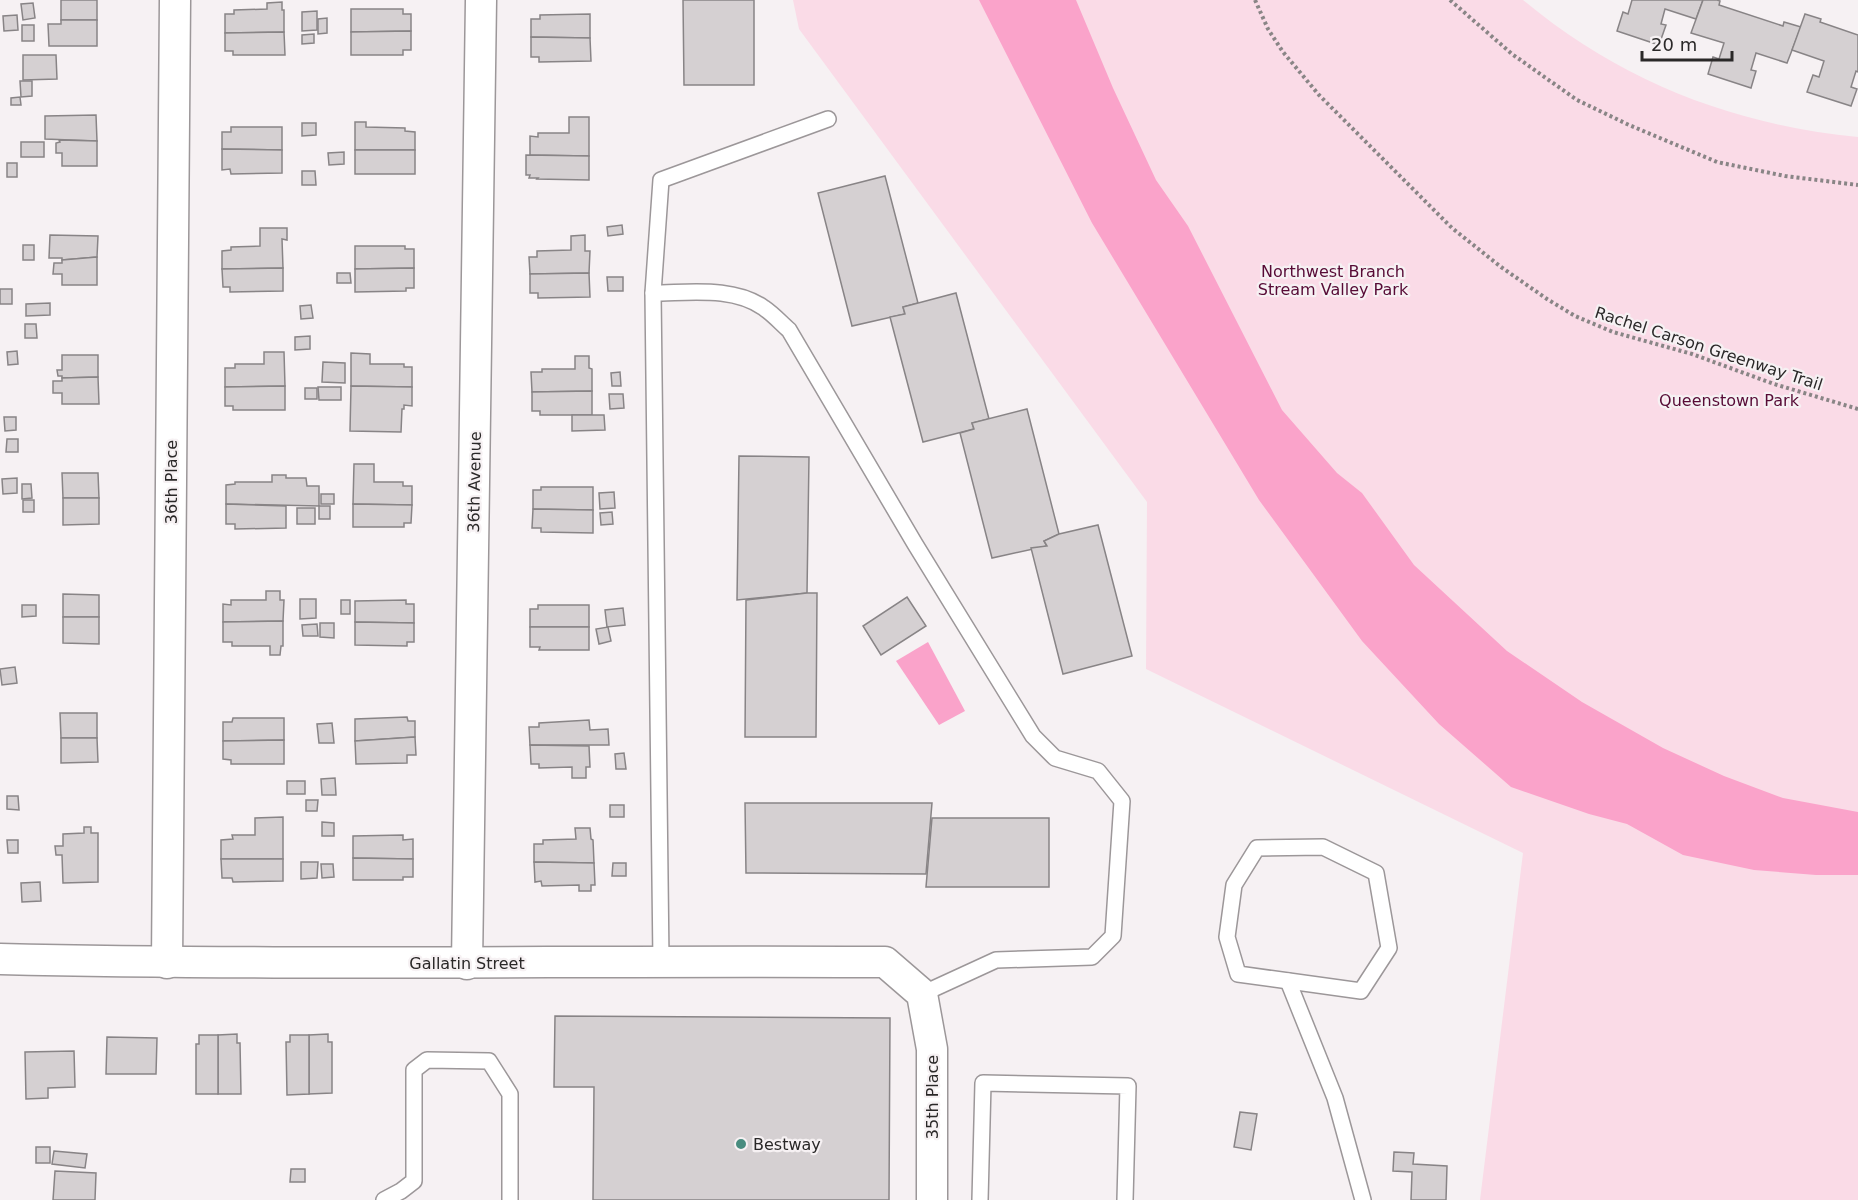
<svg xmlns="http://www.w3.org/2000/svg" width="1858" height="1200" viewBox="0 0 1858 1200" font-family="'DejaVu Sans',sans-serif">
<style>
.green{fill:#fadbe7}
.water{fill:#faa3ca}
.building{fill:#d5d0d2;stroke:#888486;stroke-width:1.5}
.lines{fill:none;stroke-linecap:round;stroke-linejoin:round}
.service-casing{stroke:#9c9799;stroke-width:18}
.minor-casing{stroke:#9c9799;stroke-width:33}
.path{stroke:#898586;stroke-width:4;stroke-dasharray:3 3;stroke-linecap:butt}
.service{stroke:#fff;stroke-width:15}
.minor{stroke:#fff;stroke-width:30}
.poi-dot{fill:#488c7f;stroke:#f6f1f3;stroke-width:2}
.labels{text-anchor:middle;stroke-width:4.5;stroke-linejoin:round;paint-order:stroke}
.park-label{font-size:16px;fill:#570b36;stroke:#f6f1f3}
.street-label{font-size:16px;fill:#2a2828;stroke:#f6f1f3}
.poi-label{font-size:16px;fill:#2a2828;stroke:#f6f1f3;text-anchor:start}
</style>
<rect width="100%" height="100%" fill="#f6f1f3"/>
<path class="green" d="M793,0H1523C1620,81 1733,125 1858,137V1200H1480L1523,853L1146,669L1147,502L799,29Z"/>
<g class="water">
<path d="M979,0H1076L1113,88L1156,180L1188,226L1282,410L1337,473L1362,493L1414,565L1507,651L1582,702L1663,748L1724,776L1783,798L1858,812V875H1816L1754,870L1683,855L1627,824L1589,814L1511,787L1439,724L1362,641L1259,500L1092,223Z"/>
<path d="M928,642L965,711L939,725L896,661Z"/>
</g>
<g class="building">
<rect x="61" y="0" width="36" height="20"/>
<path d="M683,0H754V85H684Z"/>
<path d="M1632,0H1703L1696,19L1665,9L1661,24L1666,25L1659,45L1617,31L1623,12L1628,14Z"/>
<path d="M1703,0H1717L1720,1L1719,5L1783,26L1784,22L1801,27L1787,63L1756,53L1751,70L1756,71L1751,88L1708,74L1713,57L1719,59L1724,43L1691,33Z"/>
<path d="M282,2V10H284V32L225,33V14H234V10L267,9V3Z"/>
<path d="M33,3L35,18L23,20L21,4Z"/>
<path d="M351,9H403V14H411V31L351,32Z"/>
<path d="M317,11V30L302,31V12Z"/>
<path d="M590,14V38L531,37V19H540V15Z"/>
<path d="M1805,14L1821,19L1820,22L1858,35V72L1856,71L1851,87L1857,89L1851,106L1807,92L1813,75L1819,77L1824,61L1792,50Z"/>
<path d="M17,15L18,30L4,31L3,16Z"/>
<path d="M327,18V33L318,34V19Z"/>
<path d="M61,20H97V46H49L48,24H61Z"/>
<rect x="22" y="25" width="12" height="16"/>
<path d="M411,31V50H403V55H351V32Z"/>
<path d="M284,32L285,55H233V51H225V33Z"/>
<path d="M314,34V43L302,44V35Z"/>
<path d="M531,37L590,38L591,61L539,62V57H531Z"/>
<path d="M23,55H56L57,79L23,80Z"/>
<path d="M20,81H32V96L21,97Z"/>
<path d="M20,97L21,105H11V98Z"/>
<path d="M96,115L97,141L45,139V116Z"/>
<path d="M569,117H589V156L530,155V136L538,137V133H569Z"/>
<path d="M355,122H366V127L405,128V131L415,132V150H355Z"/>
<path d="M302,123H316V135L302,136Z"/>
<path d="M231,127H282V150L222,149V132H231Z"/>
<path d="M59,140L97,141V166H62V153H56V143L60,142Z"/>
<rect x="21" y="142" width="23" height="15"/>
<path d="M222,149L282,150V173L231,174L230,169L222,170Z"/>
<rect x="355" y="150" width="60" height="24"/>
<path d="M344,152V164L329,165L328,153Z"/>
<path d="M526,155L589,156V180L537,179L538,178H529L530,175H526Z"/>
<rect x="7" y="163" width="10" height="14"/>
<path d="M302,171H315L316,185H302Z"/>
<path d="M885,176L918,303L903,307L905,314L852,326L818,193Z"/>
<path d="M622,225L623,234L608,236L607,227Z"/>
<path d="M260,228H287V240L282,239L283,268L222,269V251L231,250V247L260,246Z"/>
<path d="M50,235L98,236L97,257L62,260V258H49Z"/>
<path d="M585,235V251H590L589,273L530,274L529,257H537V251L571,250V236Z"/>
<rect x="23" y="245" width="11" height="15"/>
<path d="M355,246H405V249H414V268L355,269Z"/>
<path d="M97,257V285H62V274H53L54,263H62V260Z"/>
<path d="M283,268V291L230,292V287H223L222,269Z"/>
<path d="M414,268V288H406V291L355,292V269Z"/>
<path d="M337,273H350L351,283H337Z"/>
<path d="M589,273L590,297L538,298V293H530V274Z"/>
<path d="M607,277H623V291H608Z"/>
<rect x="0" y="289" width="12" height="15"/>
<path d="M956,293L989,419L972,423L974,429L923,442L890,317L905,314L903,307Z"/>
<path d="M50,303V315L26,316V304Z"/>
<path d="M311,305L313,318L301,319L300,306Z"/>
<path d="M25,324H36L37,338H25Z"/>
<path d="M310,336V349L295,350V337Z"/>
<path d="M17,351L18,364L8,365L7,352Z"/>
<path d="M264,352H284L285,386L225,387V368H235V364H264Z"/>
<path d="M351,353L370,354V364H404V367H412V387L351,386Z"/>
<path d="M62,355H98V377L62,378V376H58L57,370H62Z"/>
<path d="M575,356H589V368L592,369V391L532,392L531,372H542V369H575Z"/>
<path d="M323,362L345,363V383L322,382Z"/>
<path d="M620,372L621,386H612L611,373Z"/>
<path d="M98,377L99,404H62V393H53V381H62V378Z"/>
<path d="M285,386V410H233V406H225V387Z"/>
<path d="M351,386L412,387V406L404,405V409H402L401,432L350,431Z"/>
<path d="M318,387H341V400H319Z"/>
<rect x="305" y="388" width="12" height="11"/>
<path d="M592,391V415H540V411H532V392Z"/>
<path d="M609,394H623L624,408L610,409Z"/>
<path d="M1027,409L1059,534L1044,541L1047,546L992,558L960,433L974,429L972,423Z"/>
<path d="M572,415H604L605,430L572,431Z"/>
<path d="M4,417H16V430L5,431Z"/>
<path d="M7,439H18V452H6Z"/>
<path d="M739,456L809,457L807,593L737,600Z"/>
<path d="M354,464H374V482H403V486H412V505L353,504Z"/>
<path d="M62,473H98L99,498H63Z"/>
<path d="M272,475H286V478H306L307,486H319V506L226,504V485L235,484V482H272Z"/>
<path d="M17,478V493L3,494L2,479Z"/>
<path d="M22,484H31L32,498L22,499Z"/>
<path d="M541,487H593V510L533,509V490H541Z"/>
<path d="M614,492L615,508L600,509L599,493Z"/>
<rect x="321" y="494" width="13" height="10"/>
<path d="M63,498H99V524L63,525Z"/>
<rect x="23" y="500" width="11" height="12"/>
<path d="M226,504L286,506V528L235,529V524H226Z"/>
<path d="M353,504L412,505L411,523H404V527H353Z"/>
<rect x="319" y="506" width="11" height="13"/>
<rect x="297" y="508" width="18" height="16"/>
<path d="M533,509L593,510V533L541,532V528H532Z"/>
<path d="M612,512L613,524L601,525L600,513Z"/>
<path d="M1098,525L1132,656L1063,674L1031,548L1047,546L1044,541L1059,534Z"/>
<path d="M266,591H280V600H284L283,621L223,622V604L231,605V600H266Z"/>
<path d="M807,593H817L816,737H745L746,600Z"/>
<path d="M63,594L99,595V617H63Z"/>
<path d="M907,597L926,626L881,655L863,626Z"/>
<path d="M300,599H316V618L300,619Z"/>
<rect x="341" y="600" width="9" height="14"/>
<path d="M406,600V604H414V623L355,622V601Z"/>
<path d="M22,605H36V616L22,617Z"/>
<path d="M538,605H589V627H530V609H538Z"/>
<path d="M623,608L625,625L607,627L605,610Z"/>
<path d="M63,617H99V644L63,643Z"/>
<path d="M283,621V646H281L280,655H270V646H232V642H223V622Z"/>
<path d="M355,622L414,623V642H407V646L355,645Z"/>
<path d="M320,623H334V638L320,637Z"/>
<path d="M317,624L318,636H303L302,625Z"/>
<path d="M530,627H589V650H539L540,647H530Z"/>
<path d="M608,627L611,641L599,644L596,629Z"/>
<path d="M15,667L17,683L2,685L0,669Z"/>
<path d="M60,713H97V738H61Z"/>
<path d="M407,717L408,721H415V737L355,741V719Z"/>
<path d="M233,718H284V740L223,741V722H232Z"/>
<path d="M589,720L590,730L608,729L609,745H530L529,727H539V723Z"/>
<path d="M332,723L334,743H319L317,724Z"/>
<path d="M415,737L416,755H407V763L356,764L355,741Z"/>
<path d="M61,738H97L98,762L61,763Z"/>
<path d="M284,740V764H231V760L223,759V741Z"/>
<path d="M530,745L589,746L590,767H586V778H572V767L539,768V764H531Z"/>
<path d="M624,753L626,769H616L615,754Z"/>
<path d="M335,778L336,795H322L321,779Z"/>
<rect x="287" y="781" width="18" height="13"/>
<path d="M7,796H18L19,810L7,809Z"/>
<path d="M306,800H318L317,811H306Z"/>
<path d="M745,803H932L926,874L746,873Z"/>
<rect x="610" y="805" width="14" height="12"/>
<path d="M283,817V859H221V840L233,839L232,835H255V818Z"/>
<path d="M932,818H1049V887H926Z"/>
<path d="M322,822L334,823V836H322Z"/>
<path d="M84,827H91V833H98V882L63,883L62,855H56L55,846H63V834L84,833Z"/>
<path d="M575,828H590L591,839L593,840L594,863L534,862V844H543V840L576,839Z"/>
<path d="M403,835V840L413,839V859L353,858V836Z"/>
<path d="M7,840H18V853H8Z"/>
<path d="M353,858L413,859V877H403V880H353Z"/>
<path d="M221,859H283V881L233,882L232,878H222Z"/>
<path d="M301,862H318L317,878L301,879Z"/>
<path d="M534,862L594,863L595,885H591V891H579V885L542,886L541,881L535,882Z"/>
<path d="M613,863H626V876H612Z"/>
<path d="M321,864H333L334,877L322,878Z"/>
<path d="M40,882L41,901L22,902L21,883Z"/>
<path d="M555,1016L890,1018L889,1200H593L594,1087H554Z"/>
<path d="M237,1034V1043H240L241,1094H218V1035Z"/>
<path d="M328,1034V1042H332V1093L309,1094V1035Z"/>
<path d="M199,1035H218V1094H196V1044H199Z"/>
<path d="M290,1035H309V1094L287,1095L286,1042H290Z"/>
<path d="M107,1037L157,1038L156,1074H106Z"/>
<path d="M74,1051L75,1087L48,1088V1098L26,1099L25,1052Z"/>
<path d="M1240,1112L1257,1114L1251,1150L1234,1147Z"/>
<rect x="36" y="1147" width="14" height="16"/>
<path d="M54,1151L87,1154L85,1168L52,1164Z"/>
<path d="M1394,1152L1414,1153L1413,1164L1447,1166L1446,1200H1411L1412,1172L1393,1171Z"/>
<path d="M291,1169H305V1182H290Z"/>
<path d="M55,1171L96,1173L95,1200H53Z"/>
</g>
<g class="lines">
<defs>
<g id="service">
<path d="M653,293C689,293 733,286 764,308C773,314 781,323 789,330L915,544L1033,736L1055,758L1098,771L1122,801L1113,936L1092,957L996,960L922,994"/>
<path d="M1323,847L1376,873L1389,948L1361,991L1238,974L1227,937L1234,885L1257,848Z"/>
<path d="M661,961L653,293L661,180L828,119"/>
<path d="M1288,981L1335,1098L1363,1200"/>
<path d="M384,1200L401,1191L414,1181V1070L427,1060L489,1061L510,1094V1200"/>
<path d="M980,1200L983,1083L1128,1086L1125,1200"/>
</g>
<g id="minor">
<path d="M0,959C295,966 590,960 885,962L922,994L932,1049V1200"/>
<path d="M167,963L175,0"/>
<path d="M467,964L481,0"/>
</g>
</defs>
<use href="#service" class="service-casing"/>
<use href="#minor" class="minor-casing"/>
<g class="path">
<path d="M1255,0L1268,29L1283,52L1319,95L1452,228L1501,267L1547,299L1575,316L1613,332L1692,354L1774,384L1858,409"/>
<path d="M1450,0L1512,54L1577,100L1629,125L1717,162L1785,176L1858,185"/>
</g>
<use href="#service" class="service"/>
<use href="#minor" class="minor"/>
</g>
<circle class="poi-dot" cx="741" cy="1144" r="6"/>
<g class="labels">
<g class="park-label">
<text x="1333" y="277">Northwest Branch<tspan x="1333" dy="18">Stream Valley Park</tspan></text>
<text x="1729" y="406">Queenstown Park</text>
</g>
<g class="street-label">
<text transform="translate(1709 348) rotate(18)" y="6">Rachel Carson Greenway Trail</text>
<text transform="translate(171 482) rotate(-90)" y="6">36th Place</text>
<text transform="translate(474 482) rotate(-89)" y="6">36th Avenue</text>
<text x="467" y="969">Gallatin Street</text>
<text transform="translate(932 1097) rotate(-90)" y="6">35th Place</text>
</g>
<g class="poi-label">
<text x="753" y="1150">Bestway</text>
</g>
</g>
<path d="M1642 51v9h90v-9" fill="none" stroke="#2a2828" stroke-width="3"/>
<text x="1651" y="51" font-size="18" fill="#2a2828" stroke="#f6f1f3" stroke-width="4.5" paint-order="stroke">20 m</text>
</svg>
